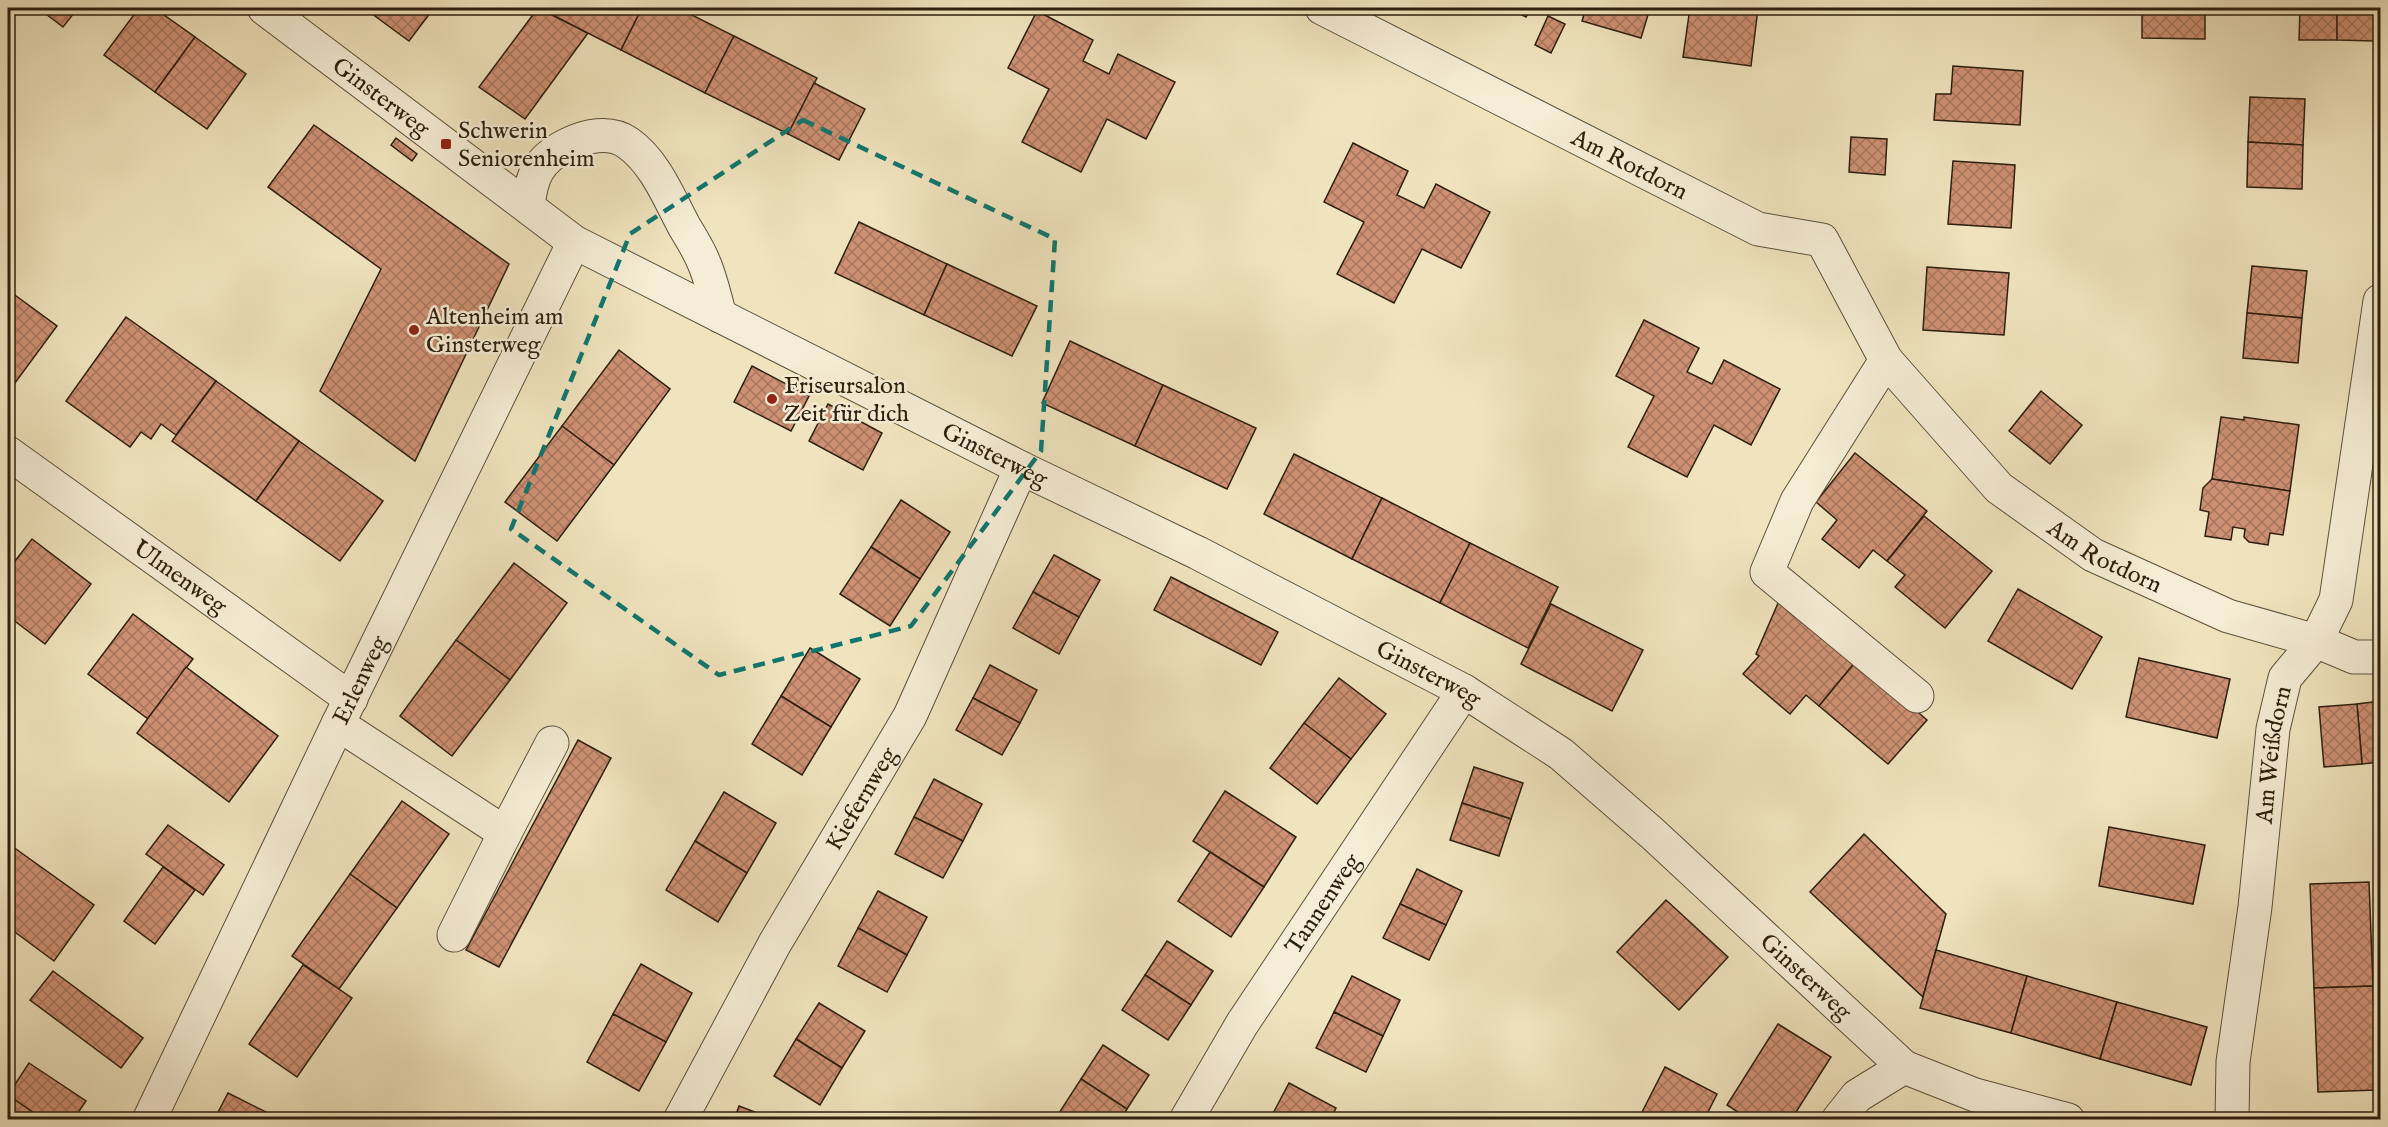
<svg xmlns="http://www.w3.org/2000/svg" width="2388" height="1127" viewBox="0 0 2388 1127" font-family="'IM FELL English',serif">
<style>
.building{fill:url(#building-cross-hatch);stroke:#2c1f0e;stroke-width:1.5}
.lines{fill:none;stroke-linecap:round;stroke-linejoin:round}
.minor-casing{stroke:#5d503a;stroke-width:35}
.minor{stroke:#f5edd5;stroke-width:33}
.marked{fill:none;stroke:#0f766e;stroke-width:4.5;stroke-dasharray:12 8;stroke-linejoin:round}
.poi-dot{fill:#8f2418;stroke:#f5edd5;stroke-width:2}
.labels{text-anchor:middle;stroke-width:5;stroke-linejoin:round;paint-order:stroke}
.street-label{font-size:24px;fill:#2c1f0e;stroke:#f5edd5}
.poi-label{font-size:24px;fill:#2c1f0e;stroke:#f5edd5;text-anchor:start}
</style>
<defs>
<pattern id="building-cross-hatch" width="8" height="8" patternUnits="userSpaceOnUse" patternTransform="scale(1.5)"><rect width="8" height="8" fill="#cf9175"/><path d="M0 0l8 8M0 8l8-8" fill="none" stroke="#a8765e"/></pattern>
</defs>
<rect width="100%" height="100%" fill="#f0e4be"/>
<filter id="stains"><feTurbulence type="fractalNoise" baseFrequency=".00333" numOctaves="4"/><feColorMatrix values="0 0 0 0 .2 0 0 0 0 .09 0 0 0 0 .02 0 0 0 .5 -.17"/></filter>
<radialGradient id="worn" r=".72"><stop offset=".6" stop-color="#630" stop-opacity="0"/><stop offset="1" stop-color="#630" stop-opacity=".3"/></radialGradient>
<g class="building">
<path d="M38,8H78L63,27Z"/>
<path d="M139,8H154L195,37L155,92L104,55Z"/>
<path d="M364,8H434L409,41Z"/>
<path d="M538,8L588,33L525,119L479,87Z"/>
<path d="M539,8H642L621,50Z"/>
<path d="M642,8H678L734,36L705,93L621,50Z"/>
<path d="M1507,8H1531L1526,17Z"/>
<path d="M1586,8H1650L1641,38L1582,21Z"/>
<path d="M1690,8H1758L1751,66L1683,57Z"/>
<path d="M2142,8H2205V39L2142,38Z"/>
<path d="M2300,8H2337V40H2299Z"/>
<path d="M2337,8H2375L2374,41L2337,40Z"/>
<path d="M1037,11L1093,40L1083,61L1109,74L1118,54L1175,82L1146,139L1107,119L1081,172L1022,142L1049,89L1008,68Z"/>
<path d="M1548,16L1565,24L1551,53L1535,45Z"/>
<path d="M734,36L817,78L788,134L705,93Z"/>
<path d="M195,37L246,74L207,129L155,92Z"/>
<path d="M1953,66L2023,71L2020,125L1934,120L1936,94H1951Z"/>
<path d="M814,83L865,109L839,160L788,134Z"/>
<path d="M2250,97L2305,99L2303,145L2248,142Z"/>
<path d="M314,125L509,264L415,461L320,391L381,269L268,187Z"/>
<path d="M1851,137L1887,139L1885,175L1849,172Z"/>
<path d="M396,138L417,154L412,161L391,145Z"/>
<path d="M2248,142L2303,145L2302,189L2247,187Z"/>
<path d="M1353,143L1408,171L1397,195L1424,208L1436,184L1490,212L1461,268L1422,249L1394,303L1337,274L1364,222L1324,202Z"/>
<path d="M1953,161L2015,165L2011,228L1948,224Z"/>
<path d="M859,222L947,264L924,315L835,273Z"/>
<path d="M947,264L1037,306L1012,356L924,315Z"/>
<path d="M2252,266L2307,271L2302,318L2247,313Z"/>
<path d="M1927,267L2009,273L2004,335L1923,330Z"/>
<path d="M8,290L57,326L12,387L8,384Z"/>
<path d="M2247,313L2302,318L2298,363L2243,358Z"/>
<path d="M126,317L216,381L176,435L161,424L151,439L141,432L130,447L66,401Z"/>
<path d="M1644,320L1699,348L1687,372L1712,384L1724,360L1780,389L1751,445L1714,425L1687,477L1628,447L1654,396L1616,376Z"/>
<path d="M1070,341L1163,385L1135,446L1042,403Z"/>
<path d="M619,350L670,389L614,465L562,426Z"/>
<path d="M752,366L809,396L791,431L734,402Z"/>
<path d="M216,381L299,441L256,501L172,441Z"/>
<path d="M1163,385L1256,428L1227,489L1135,446Z"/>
<path d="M2041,391L2082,425L2050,464L2009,431Z"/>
<path d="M828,404L882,433L863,470L809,441Z"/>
<path d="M2221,417L2244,420V417L2299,425L2290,491L2212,479Z"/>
<path d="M562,426L614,465L557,541L505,502Z"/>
<path d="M299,441L383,501L340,561L256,501Z"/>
<path d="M1855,453L1927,511L1887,561L1873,550L1859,568L1822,539L1837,520L1816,502Z"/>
<path d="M1294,454L1382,498L1352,559L1264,514Z"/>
<path d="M2212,479L2290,491L2283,535L2270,533L2268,545L2249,542L2244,537L2245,529L2233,527L2231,540L2205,536L2209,512L2200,510L2203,488Z"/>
<path d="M1382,498L1470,543L1440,603L1352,559Z"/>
<path d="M901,500L950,532L920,579L871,547Z"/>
<path d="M1924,516L1992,571L1945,628L1895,587L1905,575L1887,561Z"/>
<path d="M32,539L91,584L45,644L8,616V570Z"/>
<path d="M1470,543L1558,587L1528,648L1440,603Z"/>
<path d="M871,547L920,579L890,626L840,594Z"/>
<path d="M1054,555L1100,580L1079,617L1033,592Z"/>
<path d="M514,563L567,603L510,680L456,640Z"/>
<path d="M1171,577L1278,632L1261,665L1154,610Z"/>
<path d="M2018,589L2102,637L2072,689L1988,641Z"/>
<path d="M1033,592L1079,617L1059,654L1013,628Z"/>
<path d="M1782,594L1857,660L1819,706L1806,695L1790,714L1743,674L1759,656L1756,654Z"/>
<path d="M1551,604L1643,650L1612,711L1521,664Z"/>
<path d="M133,614L193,659L148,719L88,674Z"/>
<path d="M456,640L510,680L452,756L400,716Z"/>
<path d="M810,648L860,679L831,727L781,696Z"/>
<path d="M2139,658L2230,679L2217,738L2126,717Z"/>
<path d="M1857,660L1927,720L1888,764L1819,706Z"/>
<path d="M990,665L1037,690L1020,723L973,698Z"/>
<path d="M186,667L278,736L229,802L137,733Z"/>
<path d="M1339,678L1386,714L1351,759L1304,723Z"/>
<path d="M781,696L831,727L802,775L752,744Z"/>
<path d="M973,698L1020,723L1002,755L956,730Z"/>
<path d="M2380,701V762L2362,764L2357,704Z"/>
<path d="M2357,704L2362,764L2324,767L2319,707Z"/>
<path d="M1304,723L1351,759L1317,804L1270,768Z"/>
<path d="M578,740L611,758L499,967L466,950Z"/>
<path d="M1474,767L1523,783L1511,819L1462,803Z"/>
<path d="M934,779L982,804L963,841L914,817Z"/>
<path d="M1225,791L1296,837L1264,887L1193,841Z"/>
<path d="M724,792L776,823L747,873L695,841Z"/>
<path d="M402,801L449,834L397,908L350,874Z"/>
<path d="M1462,803L1511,819L1499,856L1450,840Z"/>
<path d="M914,817L963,841L943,878L895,854Z"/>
<path d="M168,825L224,865L203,895L146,854Z"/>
<path d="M2109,827L2205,845L2193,904L2099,886Z"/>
<path d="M1864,834L1946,914L1923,997L1810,892Z"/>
<path d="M695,841L747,873L718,922L666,890Z"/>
<path d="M9,844L94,905L54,961L8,927Z"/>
<path d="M1210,852L1264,887L1231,937L1178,901Z"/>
<path d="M163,867L195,890L155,944L124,921Z"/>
<path d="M1417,869L1462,891L1446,925L1400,904Z"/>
<path d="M350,874L397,908L339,989L292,956Z"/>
<path d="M2369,882L2373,986L2314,988L2310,884Z"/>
<path d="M878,891L927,917L907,955L858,928Z"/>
<path d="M1666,900L1728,957L1679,1010L1617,952Z"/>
<path d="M1400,904L1446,925L1429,960L1383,938Z"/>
<path d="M858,928L907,955L887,992L838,966Z"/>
<path d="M1167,941L1213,971L1191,1005L1145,975Z"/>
<path d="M1936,950L2027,976L2011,1033L1920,1008Z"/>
<path d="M641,964L692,993L666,1042L613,1014Z"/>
<path d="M303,965L352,998L297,1077L249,1044Z"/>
<path d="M53,971L143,1038L121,1068L30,1000Z"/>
<path d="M1145,975L1191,1005L1168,1040L1122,1010Z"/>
<path d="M1352,976L1400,1000L1383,1036L1334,1012Z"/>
<path d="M2027,976L2117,1002L2100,1059L2011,1033Z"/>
<path d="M2373,986L2377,1090L2318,1092L2314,988Z"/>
<path d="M2117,1002L2207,1027L2191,1085L2100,1059Z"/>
<path d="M819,1003L865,1031L842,1068L796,1039Z"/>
<path d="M1334,1012L1383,1036L1366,1072L1316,1048Z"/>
<path d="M613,1014L666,1042L639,1091L587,1062Z"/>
<path d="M1778,1024L1831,1057L1791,1120H1750L1727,1105Z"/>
<path d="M796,1039L842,1068L820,1105L774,1076Z"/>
<path d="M1103,1045L1149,1075L1127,1109L1081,1079Z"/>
<path d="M29,1063L86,1101L73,1120H44L8,1095Z"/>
<path d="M1665,1067L1717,1094L1704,1120H1638Z"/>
<path d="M1081,1079L1127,1109L1120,1120H1068L1059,1113Z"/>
<path d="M1289,1083L1336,1108L1330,1120L1270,1119Z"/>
<path d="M228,1093L280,1119L214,1120Z"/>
<path d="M8,1095L44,1120H8Z"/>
<path d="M739,1106L776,1120H734Z"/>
</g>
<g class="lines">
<defs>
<g id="minor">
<path id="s1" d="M264,8L574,242L1021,468L1198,553L1464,691L1561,754L1653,834L1904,1067L1975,1095L2068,1120"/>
<path id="s2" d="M1322,8L1758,229L1822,240L1886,360L1999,488L2093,555L2228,616L2316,641L2354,657H2380"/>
<path d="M528,207C531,176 538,160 567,145C585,136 610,130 628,143C655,162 669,198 684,226C691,238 699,250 704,263C711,279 715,298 720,316"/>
<path d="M1886,360L1797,501L1767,572L1917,696"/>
<path id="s3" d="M8,453L351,699"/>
<path d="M338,724L505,833L454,935"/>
<path d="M505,833L552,743"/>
<path id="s4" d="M149,1120L338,724L574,242"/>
<path id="s5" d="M680,1120L775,943L910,716L1021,468"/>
<path id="s6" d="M1186,1120L1242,1024L1464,691"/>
<path d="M1838,1120L1857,1096L1904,1067"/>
<path id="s7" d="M2232,1120L2233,1062L2255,907L2273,729L2285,678L2316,641L2336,600L2380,301"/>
</g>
</defs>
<use href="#minor" class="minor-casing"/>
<use href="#minor" class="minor"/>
</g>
<path class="marked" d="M803,120L1055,239L1041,451L911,626L719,675L511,529L630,234Z"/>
<g class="poi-dot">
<rect x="440" y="138" width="12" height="12" rx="3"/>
<circle cx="414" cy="330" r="6"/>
<circle cx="772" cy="399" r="6"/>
</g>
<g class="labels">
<g class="street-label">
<text dy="8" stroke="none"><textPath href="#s1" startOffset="147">Ginsterweg</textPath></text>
<text dy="8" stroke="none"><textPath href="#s2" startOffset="345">Am Rotdorn</textPath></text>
<text dy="8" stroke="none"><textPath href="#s1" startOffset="860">Ginsterweg</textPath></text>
<text dy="8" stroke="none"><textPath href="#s2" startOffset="987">Am Rotdorn</textPath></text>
<text dy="8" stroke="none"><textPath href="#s3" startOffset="212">Ulmenweg</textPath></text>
<text dy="8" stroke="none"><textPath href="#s1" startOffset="1346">Ginsterweg</textPath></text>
<text dy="8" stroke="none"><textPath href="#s4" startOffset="488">Erlenweg</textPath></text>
<text dy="8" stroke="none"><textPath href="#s7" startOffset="368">Am Weißdorn</textPath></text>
<text dy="8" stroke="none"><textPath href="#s5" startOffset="369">Kiefernweg</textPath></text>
<text dy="8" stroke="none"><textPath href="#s6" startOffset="256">Tannenweg</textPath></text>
<text dy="8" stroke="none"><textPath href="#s1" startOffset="1832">Ginsterweg</textPath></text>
</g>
<g class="poi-label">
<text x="458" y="138">Schwerin<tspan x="458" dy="28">Seniorenheim</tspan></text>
<text x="426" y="324">Altenheim am<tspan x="426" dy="28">Ginsterweg</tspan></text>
<text x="784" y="393">Friseursalon<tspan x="784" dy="28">Zeit für dich</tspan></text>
</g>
</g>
<rect width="2388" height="1127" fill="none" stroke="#f0e4be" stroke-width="30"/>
<rect x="9" y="9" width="2370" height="1109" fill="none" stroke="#2c1f0e" stroke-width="3"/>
<rect x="15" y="15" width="2358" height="1097" fill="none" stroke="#2c1f0e" stroke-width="1.5"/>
<rect width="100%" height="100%" filter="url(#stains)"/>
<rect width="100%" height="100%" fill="url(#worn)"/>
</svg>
